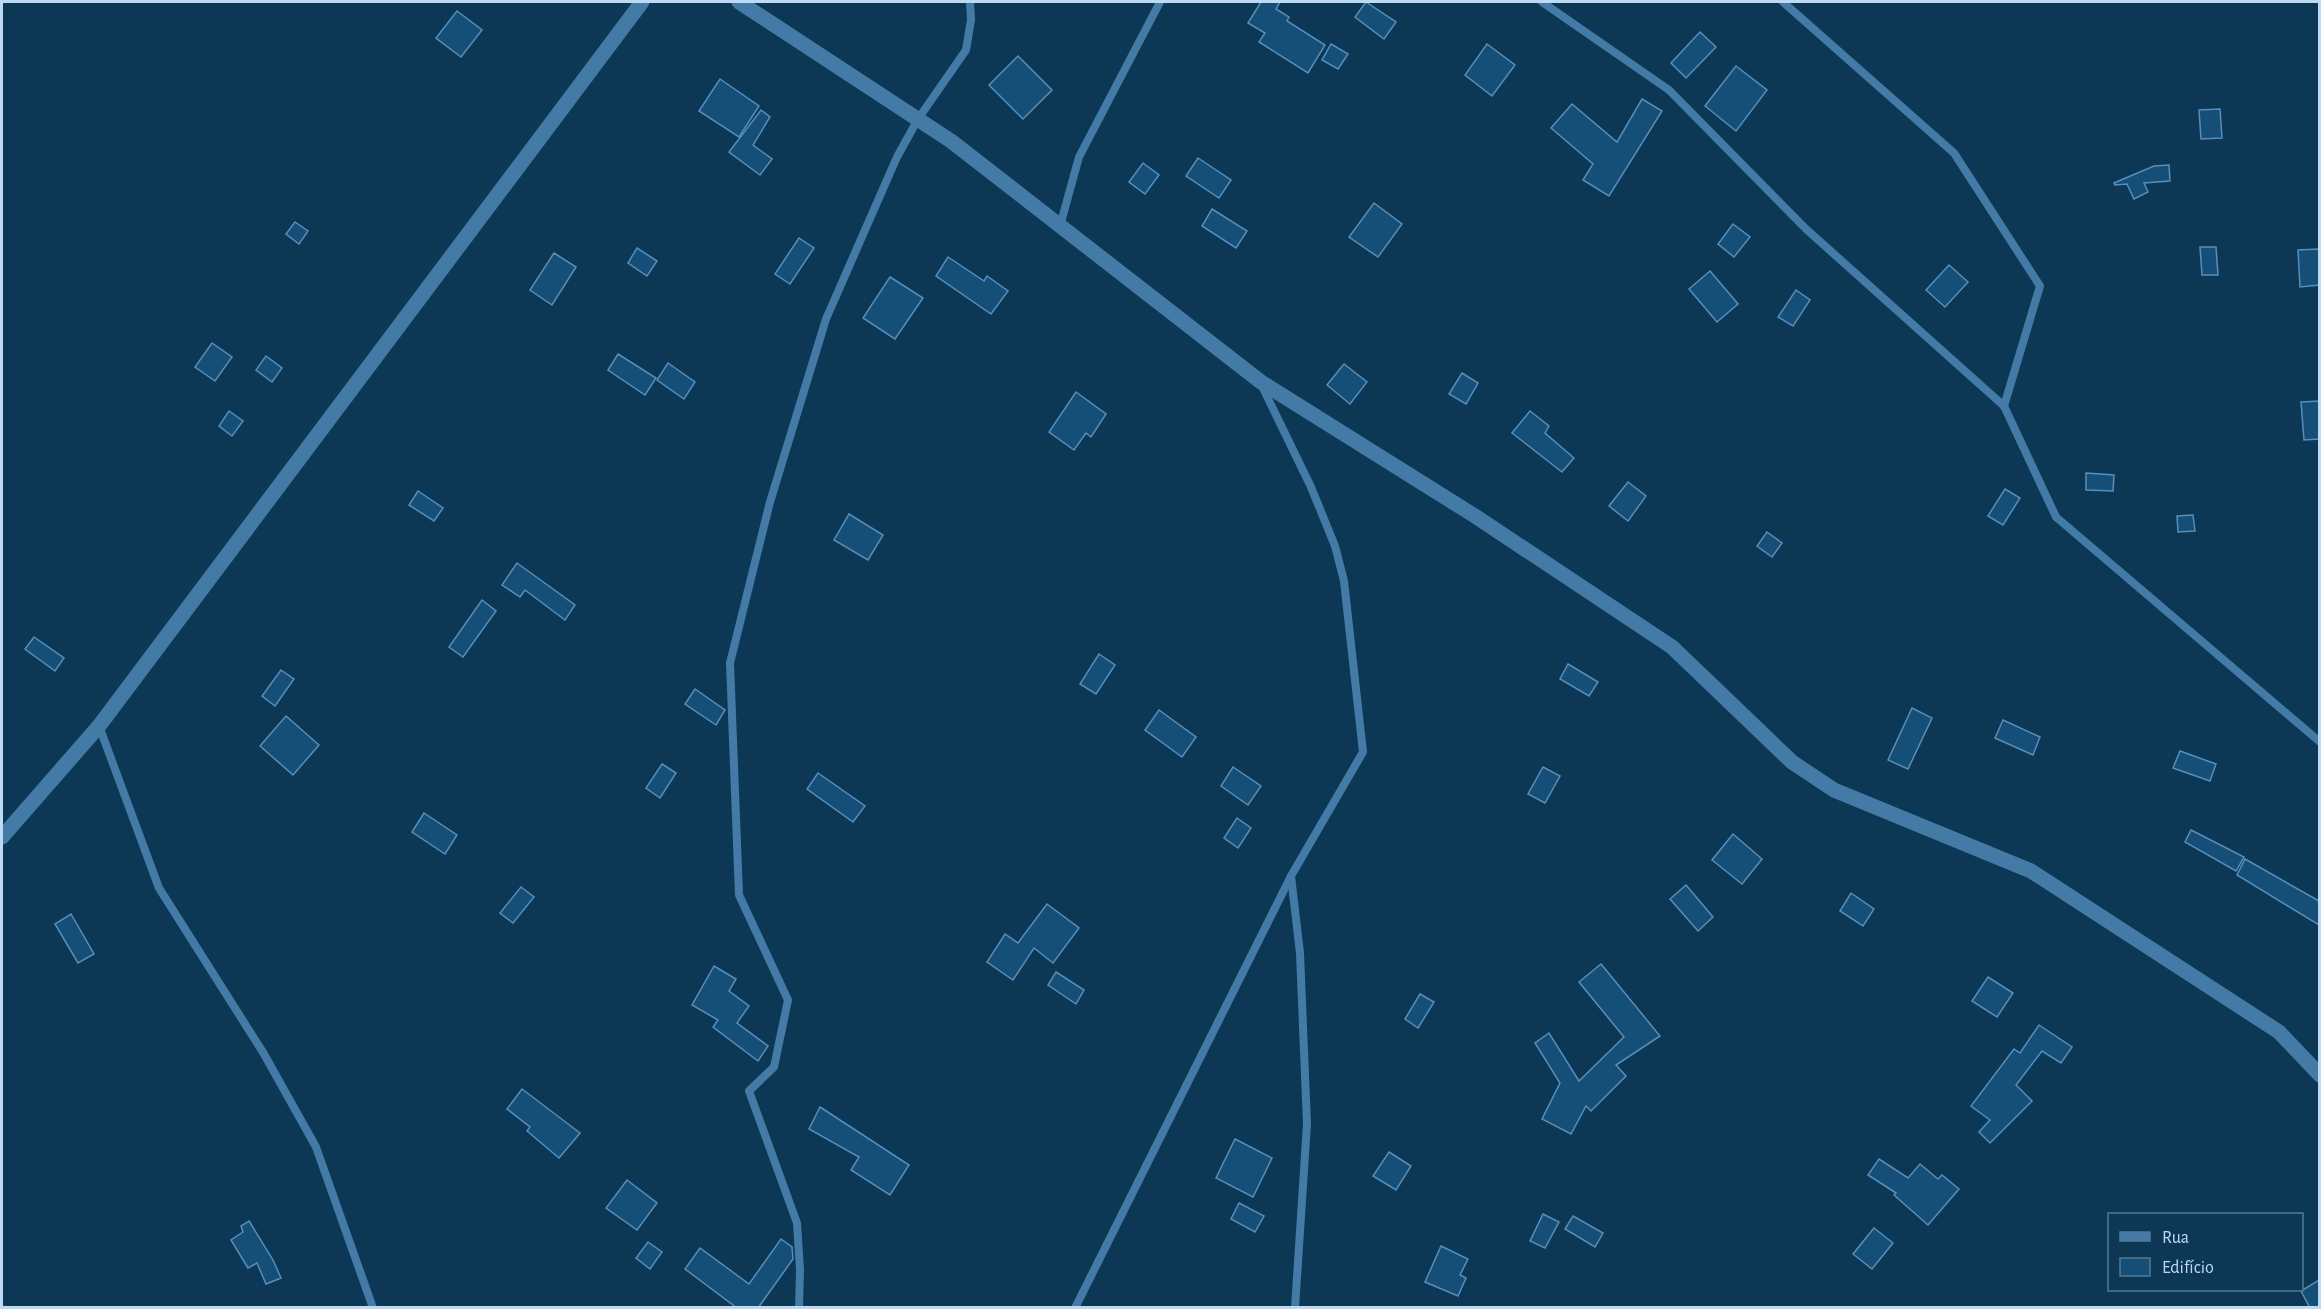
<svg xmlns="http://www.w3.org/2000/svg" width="2321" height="1309" viewBox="0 0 2321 1309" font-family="'Alegreya Sans',sans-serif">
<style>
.building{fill:#154f77;stroke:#578eba;stroke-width:1.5}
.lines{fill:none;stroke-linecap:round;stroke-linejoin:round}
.service{stroke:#447ba6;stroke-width:8}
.minor{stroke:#447ba6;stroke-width:15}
</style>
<rect width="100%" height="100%" fill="#0c3856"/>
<g class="building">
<path d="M1261,2H1280L1276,9L1289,17L1287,21L1325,45L1308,73L1259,42L1265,33L1248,23Z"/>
<path d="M1366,2L1396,22L1384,39L1355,17Z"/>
<path d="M457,11L482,30L461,57L436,38Z"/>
<path d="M1700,32L1716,47L1686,78L1671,63Z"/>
<path d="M1331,44L1348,54L1338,69L1322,60Z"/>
<path d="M1487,44L1515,65L1492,96L1465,75Z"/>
<path d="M1018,56L1052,90L1023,119L989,85Z"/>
<path d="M1736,66L1767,90L1736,131L1705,106Z"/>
<path d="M720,79L759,106L739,137L699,111Z"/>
<path d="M1642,99L1662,111L1609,196L1583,180L1593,164L1551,128L1572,104L1617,142Z"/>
<path d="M2220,109L2222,138L2201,139L2199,110Z"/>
<path d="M761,110L770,117L753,145L772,159L760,175L729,152Z"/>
<path d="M1198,158L1231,180L1219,198L1186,176Z"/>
<path d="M1143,163L1159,175L1145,194L1129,182Z"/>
<path d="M2169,165L2170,181L2144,183L2148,192L2134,199L2127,184L2115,185L2114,183L2154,166Z"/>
<path d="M1374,203L1402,224L1378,257L1349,237Z"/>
<path d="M1212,209L1247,231L1236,248L1202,226Z"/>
<path d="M295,222L308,231L299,244L286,234Z"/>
<path d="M1733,224L1750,237L1734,257L1718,244Z"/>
<path d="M799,238L814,248L790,284L775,274Z"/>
<path d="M2200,247H2216L2218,275H2202Z"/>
<path d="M637,248L657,261L647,276L628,263Z"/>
<path d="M2319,249V285L2300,287L2298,250Z"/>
<path d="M554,253L576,267L552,305L530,290Z"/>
<path d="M948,257L984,281L987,276L1008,291L991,314L936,276Z"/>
<path d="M1949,265L1968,282L1945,307L1926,290Z"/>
<path d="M1710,271L1738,304L1717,322L1689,289Z"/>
<path d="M890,277L923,298L895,339L863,318Z"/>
<path d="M1796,290L1810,300L1793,326L1778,317Z"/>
<path d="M212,343L232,357L215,381L195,367Z"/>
<path d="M618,354L656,378L645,395L608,370Z"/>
<path d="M266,356L282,368L272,382L256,370Z"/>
<path d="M668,363L695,382L684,399L657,380Z"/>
<path d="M1344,364L1367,382L1350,404L1327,385Z"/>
<path d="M1462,373L1478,383L1466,404L1449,394Z"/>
<path d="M1076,392L1106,414L1091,437L1086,433L1074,450L1049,432Z"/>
<path d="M2319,401V439L2304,440L2301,402Z"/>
<path d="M229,411L243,421L232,436L219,426Z"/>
<path d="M1530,411L1549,426L1545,433L1574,458L1562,472L1512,433Z"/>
<path d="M2086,473L2114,475L2113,491L2086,490Z"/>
<path d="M1628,482L1646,496L1628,521L1609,506Z"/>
<path d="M2005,489L2020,498L2003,525L1988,516Z"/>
<path d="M418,491L443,508L434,521L409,505Z"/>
<path d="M849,514L883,535L868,560L834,540Z"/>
<path d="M2193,515L2195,531L2178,532L2177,516Z"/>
<path d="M1767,532L1782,543L1772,557L1757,546Z"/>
<path d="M517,563L575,605L565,620L525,590L520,597L502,585Z"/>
<path d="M482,600L496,611L463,657L449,647Z"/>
<path d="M34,637L64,658L55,671L25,649Z"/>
<path d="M1099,654L1115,665L1096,694L1080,684Z"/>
<path d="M1568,664L1598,682L1589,696L1560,679Z"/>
<path d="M281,670L294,679L275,706L262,696Z"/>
<path d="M695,689L725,710L716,725L685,704Z"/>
<path d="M1912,708L1932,718L1908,769L1888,760Z"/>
<path d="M1159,710L1196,737L1182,757L1145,730Z"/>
<path d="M286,716L319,745L293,775L260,746Z"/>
<path d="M2003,720L2040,737L2033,755L1995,738Z"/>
<path d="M2180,751L2216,764L2210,781L2173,768Z"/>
<path d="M662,764L676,773L660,798L646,788Z"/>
<path d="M1233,767L1261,786L1248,805L1221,786Z"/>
<path d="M1543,767L1560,776L1545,803L1528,794Z"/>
<path d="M818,773L865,806L853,822L807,789Z"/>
<path d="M424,813L457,835L445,854L412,832Z"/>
<path d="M1237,818L1251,828L1238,848L1224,838Z"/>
<path d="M2191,830L2244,857L2236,871L2185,842Z"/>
<path d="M1733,834L1762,859L1742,884L1712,860Z"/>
<path d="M2245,859L2319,901V925L2237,875Z"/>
<path d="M1686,885L1713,917L1698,931L1670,899Z"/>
<path d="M521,887L534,897L513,923L500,913Z"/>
<path d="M1851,893L1874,909L1863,926L1840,911Z"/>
<path d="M1047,904L1079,928L1053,963L1034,948L1013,980L987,962L1005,934L1018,943Z"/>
<path d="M71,914L94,954L78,963L55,924Z"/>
<path d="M1601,964L1660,1036L1616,1065L1626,1076L1591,1111L1586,1106L1571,1134L1542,1119L1560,1083L1535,1043L1549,1033L1579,1081L1624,1037L1579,982Z"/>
<path d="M714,966L736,979L729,991L749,1006L737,1023L768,1046L758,1061L713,1027L718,1020L692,1005Z"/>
<path d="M1056,972L1084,990L1076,1004L1048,985Z"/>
<path d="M1988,977L2013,993L1997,1017L1972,1001Z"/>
<path d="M1420,994L1434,1002L1418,1028L1405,1019Z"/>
<path d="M2039,1025L2072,1047L2061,1063L2042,1051L2016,1085L2032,1101L1990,1143L1979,1132L1990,1120L1971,1106L2014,1049L2020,1053Z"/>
<path d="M522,1089L580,1133L559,1158L527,1131L530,1127L507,1109Z"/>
<path d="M820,1107L909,1165L890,1195L851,1170L859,1157L809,1129Z"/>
<path d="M1235,1139L1272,1158L1253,1197L1216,1178Z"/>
<path d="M1389,1152L1411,1166L1396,1190L1373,1176Z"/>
<path d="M1879,1159L1908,1178L1920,1164L1938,1179L1942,1175L1959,1189L1928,1225L1894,1195L1896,1193L1868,1175Z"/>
<path d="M627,1180L657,1203L637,1230L606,1208Z"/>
<path d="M1239,1203L1264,1216L1255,1232L1231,1219Z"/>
<path d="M1543,1214L1559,1222L1545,1248L1530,1241Z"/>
<path d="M1573,1216L1603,1233L1595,1247L1565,1229Z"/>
<path d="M249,1221L273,1260L281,1278L266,1284L257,1263L248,1268L231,1240L243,1232L241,1226Z"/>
<path d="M1874,1228L1893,1243L1872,1269L1853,1254Z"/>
<path d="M781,1239L792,1247L793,1259L758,1308H737L685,1269L700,1248L749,1284Z"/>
<path d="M648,1242L662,1252L650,1269L636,1258Z"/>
<path d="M1441,1246L1468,1259L1460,1275L1466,1278L1458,1296L1425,1282Z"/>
<path d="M2319,1280V1308H2310L2301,1291Z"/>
</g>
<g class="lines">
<g class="service">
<path d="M1542,2L1669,90L1806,229L2004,406L2056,517L2320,742"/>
<path d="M1783,2L1954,153L2040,286L2004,406"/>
<path d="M1060,226L1079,157L1160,2"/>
<path d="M1261,384L1311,487L1335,546L1344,581L1363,752L1291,876L1300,953L1307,1124L1295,1308"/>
<path d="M99,726L159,888L264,1054L316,1147L373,1308"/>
<path d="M799,1308L800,1270L797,1223L749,1091L774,1067L788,1000L739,895L730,663L770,502L826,319L897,157L918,119L966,50L971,20L970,2"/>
<path d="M1075,1308L1291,876"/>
</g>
<g class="minor">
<path d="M739,2L951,141L1261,382L1475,516L1672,647L1792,762L1834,790L2031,871L2279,1032L2320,1075"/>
<path d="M2,837L99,726L642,2"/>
</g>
</g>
<rect width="2321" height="1309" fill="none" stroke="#bedaf2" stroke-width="6"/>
<rect x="2108" y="1213" width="195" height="78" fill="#0c3856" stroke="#537994" stroke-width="1.5"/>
<rect x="2120" y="1232" width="30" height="9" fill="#447ba6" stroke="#537994" stroke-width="1.5"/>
<text x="2162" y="1243" font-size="18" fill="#bedaf2">Rua</text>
<rect x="2120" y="1258" width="30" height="18" fill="#154f77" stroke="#537994" stroke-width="1.5"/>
<text x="2162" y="1273" font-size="18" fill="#bedaf2">Edifício</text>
</svg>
